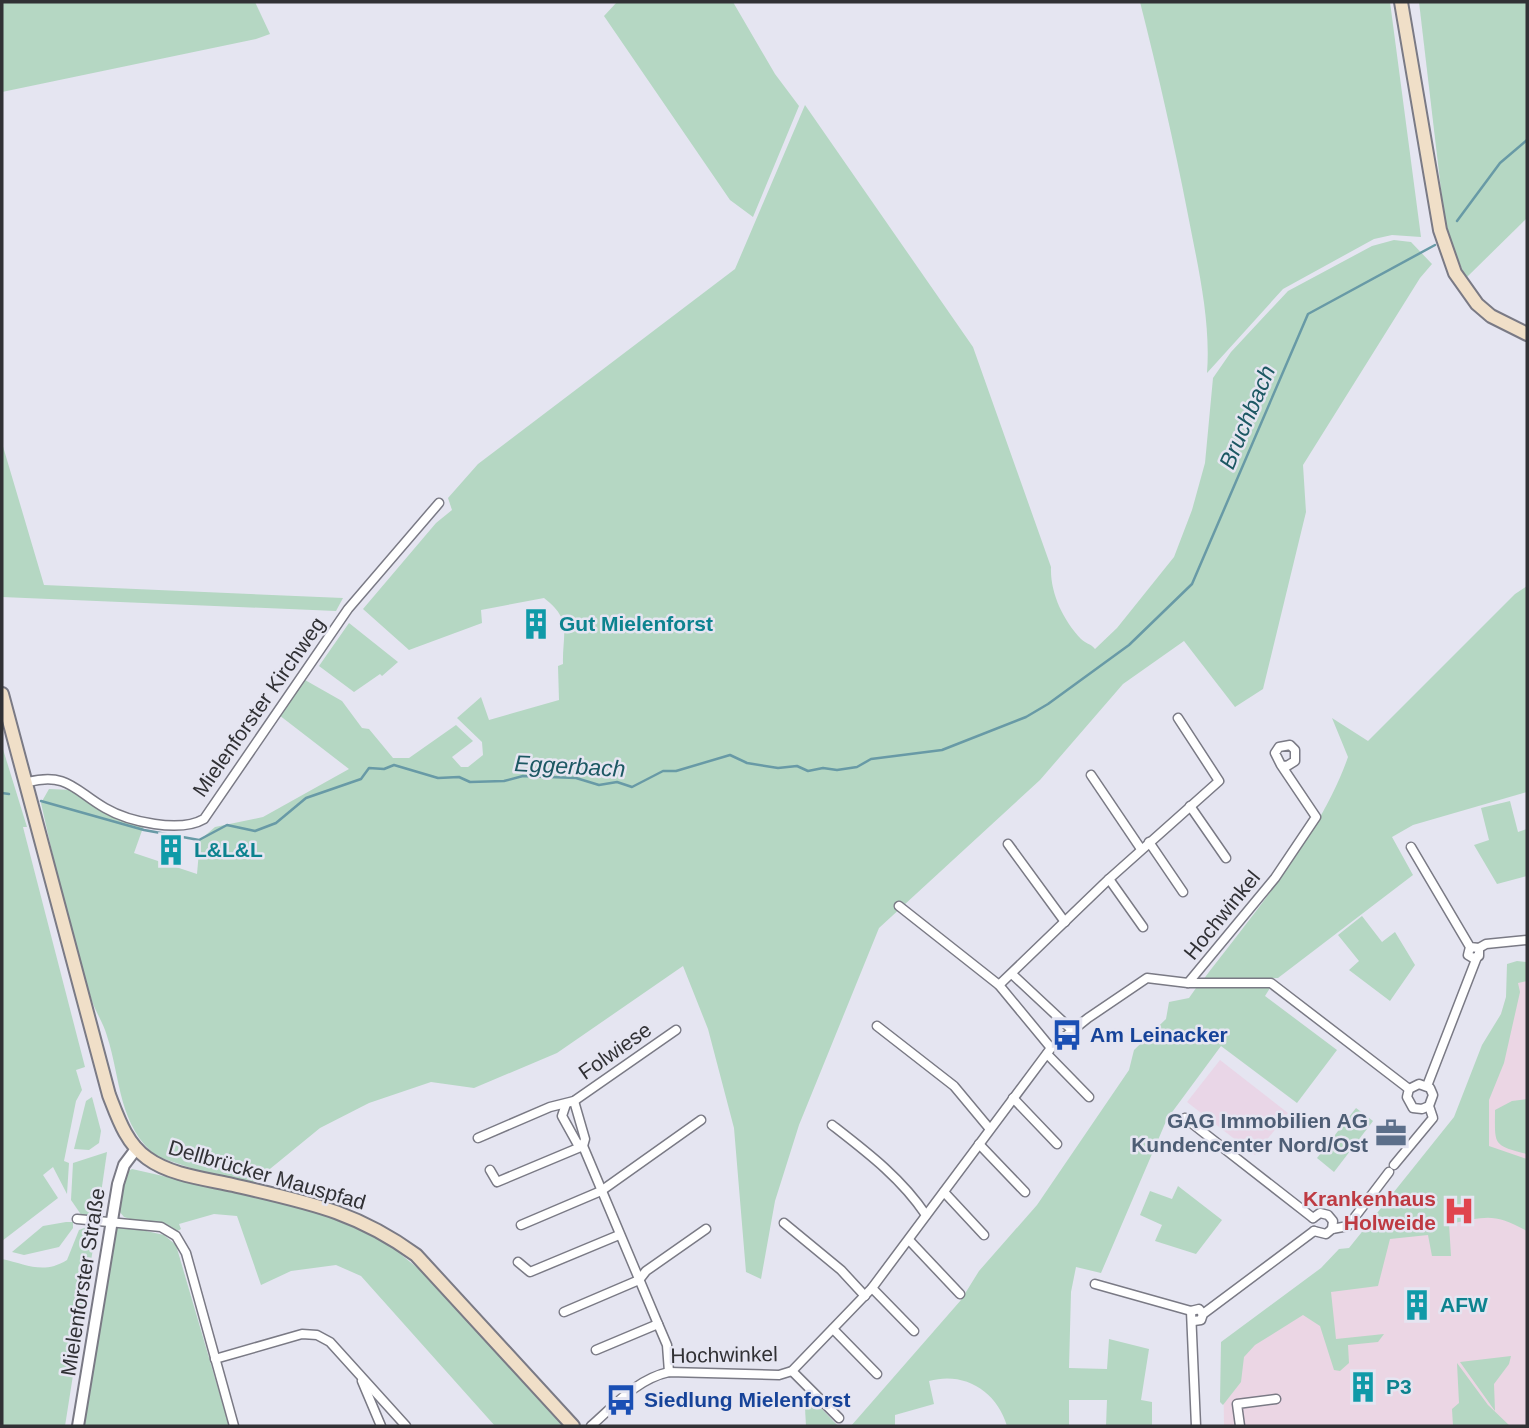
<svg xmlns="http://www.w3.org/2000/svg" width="1529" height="1428" viewBox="0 0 1529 1428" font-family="Helvetica,sans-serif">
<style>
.education{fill:#e9d6e7}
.medical{fill:#ebd6e4}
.green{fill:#b5d7c3}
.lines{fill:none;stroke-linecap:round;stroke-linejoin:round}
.stream{stroke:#689aa6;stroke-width:2.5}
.minor-casing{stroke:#7a7a85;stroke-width:11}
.tertiary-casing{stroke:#7a7a85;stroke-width:14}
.secondary-casing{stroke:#7a7a85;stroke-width:16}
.minor{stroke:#fff;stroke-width:8}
.tertiary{stroke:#fff;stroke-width:10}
.secondary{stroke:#f0dfc8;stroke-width:12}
.labels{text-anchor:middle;stroke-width:5;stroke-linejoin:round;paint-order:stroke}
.culture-label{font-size:21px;font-weight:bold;fill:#0d838f;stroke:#e5e5f1;text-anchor:start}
.street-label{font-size:21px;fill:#313135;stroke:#e5e5f1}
.transit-label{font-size:21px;font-weight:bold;fill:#164399;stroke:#e5e5f1;text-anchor:start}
.service-label{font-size:21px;font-weight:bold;fill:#4e5e75;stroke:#e5e5f1;text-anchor:end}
.health-label{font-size:21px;font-weight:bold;fill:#be3a42;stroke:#e5e5f1;text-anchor:end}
.water-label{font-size:23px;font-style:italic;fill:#1c5863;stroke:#e5e5f1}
</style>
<rect width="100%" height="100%" fill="#e5e5f1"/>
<path class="education" d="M1220,1060L1288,1113L1255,1155L1187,1102Z"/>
<path class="medical" d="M1514,973L1527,974V1426H1224L1223,1348L1377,1227L1462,1106L1501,1014Z"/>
<g class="green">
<path d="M2,2H255L270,34L256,39L2,92Z"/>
<path d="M617,2H733L775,74L799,106L753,217L730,200L604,16Z"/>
<path d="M1140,2H1390L1421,237L1392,235L1374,239L1283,289L1207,373C1211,321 1198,267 1188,215C1174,143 1158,73 1140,2Z"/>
<path d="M1419,2H1527V218L1466,278L1446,232Z"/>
<path d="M805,105L973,347L1051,567C1050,593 1063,620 1081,639C1086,644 1090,643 1095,649L1117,628L1174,557L1192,510L1205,463L1213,378L1231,352L1288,291L1372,246L1394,240L1411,242L1432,264L1420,278L1303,465L1306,512L1263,689L1235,707L1184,641L1123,684L1040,780L879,928L799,1125L775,1201L761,1279L746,1272L734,1128L708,1029L683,966L557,1053L474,1088L431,1082L369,1103L320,1128L248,1187L158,1157C118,1127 121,1079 107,1036C104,1024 96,1013 92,1001C71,936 56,870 41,803L49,789L72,790L93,806L144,825L134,853L197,874L200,840L215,827L263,817L349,769L279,715L305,680L342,701L362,728L369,729L393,758H409L456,725L473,741L452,757L461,767H468L483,755L482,742L457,718L481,697L489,720L559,700L558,666L563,664C562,634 573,620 544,598L481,610L482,623L409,650L363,609L436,523L452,510L448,498L478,464L735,269Z"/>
<path d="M2,443L44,585L343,598L336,611L2,597Z"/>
<path d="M1527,586V792L1413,825L1392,837L1413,875L1278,978L1203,980C1253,914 1321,835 1348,757L1332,718L1368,741L1515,594Z"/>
<path d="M349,623L398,662L382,676L380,674L354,692L319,666Z"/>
<path d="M2,746L27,827H23L85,1067L76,1070L82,1090L76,1101L64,1161L69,1163L67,1194L53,1167L43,1175L58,1198L2,1241Z"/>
<path d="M1510,801L1518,832L1527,829V876L1497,884L1474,845L1489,840L1481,808Z"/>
<path d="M1362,916L1382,942L1395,932L1415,965L1390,1001L1349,970L1359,961L1338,935Z"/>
<path d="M1517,961L1527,962V981L1518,983L1520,992L1504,1063L1489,1100V1146L1527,1159V1231C1492,1212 1487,1217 1449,1224L1451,1256H1432L1428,1235L1390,1239L1378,1286L1331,1292L1336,1339L1384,1334L1378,1342L1348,1345L1349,1363L1340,1371L1334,1370L1320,1326L1303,1315L1255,1345L1244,1357L1241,1382L1223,1405L1220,1402L1221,1342L1321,1268L1339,1249L1349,1248L1454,1117L1482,1045L1501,1014L1506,997L1507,964Z"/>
<path d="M1196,988H1270L1265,996L1337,1050L1297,1103L1221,1046L1167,1119L1101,1273L1076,1267L1071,1292L1069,1368L1107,1369L1109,1339L1149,1349L1141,1400L1152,1402V1426H1106L1107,1400H1069V1426H1007C997,1391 964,1371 929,1381L934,1404L895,1415V1426H851L961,1300L979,1271L1037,1205L1129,1070L1134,1050L1166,1019L1169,1002L1189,998Z"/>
<path d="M92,1097L101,1131L99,1143L89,1150L74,1149L86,1101Z"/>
<path d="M1527,1099V1154C1492,1145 1495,1145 1495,1110L1512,1101Z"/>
<path d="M1356,1108L1373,1121L1334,1172L1317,1158Z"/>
<path d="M107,1152L98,1214L82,1216L71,1200L73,1163Z"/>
<path d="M132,1169L313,1210L376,1234L426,1275L565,1426H495L361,1276L336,1265L291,1271L261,1285L237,1216L214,1214L179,1224L181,1229L174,1233L124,1217L119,1211L125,1173Z"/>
<path d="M1178,1186L1222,1220L1196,1254L1155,1241L1162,1225L1140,1215L1150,1191L1172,1199Z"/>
<path d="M66,1222H73V1228L59,1247L24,1255L12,1252L43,1226Z"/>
<path d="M97,1223L65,1426H2V1259C26,1264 43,1275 67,1260L79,1230Z"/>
<path d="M120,1225L164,1235L176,1245L229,1426H83L115,1229Z"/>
<path d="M1511,1356L1509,1364L1494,1384L1495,1411L1460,1362Z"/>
<path d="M1457,1363L1488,1405L1510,1426H1453L1452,1409L1459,1403Z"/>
<path d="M804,1390L838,1426H806Z"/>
</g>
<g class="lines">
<g class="stream">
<path d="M1457,221L1500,163L1527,140"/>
<path d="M2,793L9,794"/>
<path d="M41,801L144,830L199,840L227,825L255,831L276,823L306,798L361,779L369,768L384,769L394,765L438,778L459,777L470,782L504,781L523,776L576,778L599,785L617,782L632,787L663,771H676L730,755L747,763L778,768L797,766L808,771L823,768L837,770L857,767L871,759L942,750L1026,717L1048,704L1129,645L1192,584L1308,314L1435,245"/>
</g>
<defs>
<g id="minor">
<path d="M1091,775L1141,849"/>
<path d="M28,782C68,772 75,791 105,808C129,822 180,833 204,819L348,609L439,503"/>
<path d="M1190,806L1226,858"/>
<path d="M1149,842L1183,892"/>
<path d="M1008,844L1065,922"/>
<path d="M1411,847L1470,947L1468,955L1473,958L1479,956V948L1470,947"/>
<path d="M1109,879L1143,927"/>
<path d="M899,906L999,985L1051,1048"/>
<path d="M1479,948L1486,944L1527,940"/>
<path d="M1013,975L1072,1030"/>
<path d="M1188,983L1275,878L1316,817L1281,765L1287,766L1295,761V750L1290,745L1279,747L1275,753L1281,765"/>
<path d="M999,985L1109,879L1219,781L1178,718"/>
<path d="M877,1026L954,1086L989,1128"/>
<path d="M1047,1054L1089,1097"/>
<path d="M1427,1086L1477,957"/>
<path d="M1013,1098L1057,1144"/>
<path d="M574,1101L585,1139L583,1146"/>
<path d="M566,1104L562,1116L577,1143L583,1146L658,1324L667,1345L669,1372"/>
<path d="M1185,1118L1313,1218"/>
<path d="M832,1125C868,1153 901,1178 926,1215"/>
<path d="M478,1138L550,1107L574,1101L676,1030"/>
<path d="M979,1144L1025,1192"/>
<path d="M1394,1165L1433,1118L1429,1106L1433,1095L1430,1088L1419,1084L1409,1089L1407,1097L1413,1108L1422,1109L1429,1106"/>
<path d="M490,1170L497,1182L583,1146"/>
<path d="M944,1192L984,1235"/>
<path d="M1313,1218L1320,1213L1328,1215L1333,1221L1332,1229"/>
<path d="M77,1219L161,1227L176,1236L186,1253L234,1426"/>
<path d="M784,1223L841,1270L865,1296"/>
<path d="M521,1225L601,1191L701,1120"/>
<path d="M1314,1231L1326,1234L1332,1229L1348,1226L1389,1172"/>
<path d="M909,1240L960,1294"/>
<path d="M518,1262L530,1272L619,1235"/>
<path d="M1095,1284L1191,1311L1199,1309L1203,1314"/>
<path d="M872,1288L914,1331"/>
<path d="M1191,1311L1196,1426"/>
<path d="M564,1312L639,1280L646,1271L706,1229"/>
<path d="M1194,1321L1201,1320L1203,1314L1314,1231"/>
<path d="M833,1329L877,1374"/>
<path d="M596,1350L658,1324"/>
<path d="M215,1359L302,1334L317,1335L330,1342L406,1426"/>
<path d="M792,1371L839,1418"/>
<path d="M362,1381L381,1426"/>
<path d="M591,1426C615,1405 637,1379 669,1372L779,1375L792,1371L872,1288L1051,1048L1088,1018L1147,978L1188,983H1271L1409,1089"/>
<path d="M1240,1426L1237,1404L1276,1399"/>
</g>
<path id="tertiary" d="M78,1426L118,1184L124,1165L136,1149"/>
<g id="secondary">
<path d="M1401,2L1440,230L1455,273L1477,304L1491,316L1527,334"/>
<path d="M2,694L109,1095C118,1118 126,1143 147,1158C170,1175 206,1179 233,1185C305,1202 354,1210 416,1255L573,1426"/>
</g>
</defs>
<use href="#minor" class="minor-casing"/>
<use href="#tertiary" class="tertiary-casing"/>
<use href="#secondary" class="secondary-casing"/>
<use href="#minor" class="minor"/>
<use href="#tertiary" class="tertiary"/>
<use href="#secondary" class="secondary"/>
</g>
<defs>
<symbol id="building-bare" viewBox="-9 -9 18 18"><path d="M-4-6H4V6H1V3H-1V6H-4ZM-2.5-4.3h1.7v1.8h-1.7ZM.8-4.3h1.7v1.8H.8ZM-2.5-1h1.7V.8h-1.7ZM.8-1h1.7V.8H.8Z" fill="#0f9aa8" stroke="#e5e5f1" stroke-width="2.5" paint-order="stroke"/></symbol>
<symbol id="bus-bare" viewBox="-9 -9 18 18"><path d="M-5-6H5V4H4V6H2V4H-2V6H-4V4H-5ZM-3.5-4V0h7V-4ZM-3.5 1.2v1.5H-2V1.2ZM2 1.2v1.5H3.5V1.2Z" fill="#1a4fb4" stroke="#e5e5f1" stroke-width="2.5" paint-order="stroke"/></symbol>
<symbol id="office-bare" viewBox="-9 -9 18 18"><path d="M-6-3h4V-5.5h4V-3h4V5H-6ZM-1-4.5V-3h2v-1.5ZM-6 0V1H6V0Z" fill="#5c6f8a" stroke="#e5e5f1" stroke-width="2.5" paint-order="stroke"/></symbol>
<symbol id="hospital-bare" viewBox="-9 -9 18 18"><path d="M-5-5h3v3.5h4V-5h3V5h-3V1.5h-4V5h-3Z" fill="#e0444e" stroke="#e5e5f1" stroke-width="2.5" paint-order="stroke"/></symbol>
</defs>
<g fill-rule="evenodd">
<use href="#building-bare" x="514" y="602" width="44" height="44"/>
<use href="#building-bare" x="149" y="828" width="44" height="44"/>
<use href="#bus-bare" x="1045" y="1013" width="44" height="44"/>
<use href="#office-bare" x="1369" y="1111" width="44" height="44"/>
<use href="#hospital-bare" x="1437" y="1189" width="44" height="44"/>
<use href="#building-bare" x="1395" y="1283" width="44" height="44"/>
<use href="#building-bare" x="1341" y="1365" width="44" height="44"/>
<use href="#bus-bare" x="599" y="1378" width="44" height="44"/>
</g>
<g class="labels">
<g class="culture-label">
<text x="559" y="631">Gut Mielenforst</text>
<text x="194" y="857">L&amp;L&amp;L</text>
<text x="1440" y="1312">AFW</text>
<text x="1386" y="1394">P3</text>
</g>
<g class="street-label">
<text transform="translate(259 707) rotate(-55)" y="7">Mielenforster Kirchweg</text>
<text transform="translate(1222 915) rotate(-51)" y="7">Hochwinkel</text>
<text transform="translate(615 1051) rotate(-35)" y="7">Folwiese</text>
<text transform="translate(267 1175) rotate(16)" y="7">Dellbrücker Mauspfad</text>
<text transform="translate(83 1282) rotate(-81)" y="7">Mielenforster Straße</text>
<text transform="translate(724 1355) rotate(-1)" y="7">Hochwinkel</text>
</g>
<g class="transit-label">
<text x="1090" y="1042">Am Leinacker</text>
<text x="644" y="1407">Siedlung Mielenforst</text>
</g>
<g class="service-label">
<text x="1368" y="1128">GAG Immobilien AG<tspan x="1368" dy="24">Kundencenter Nord/Ost</tspan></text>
</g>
<g class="health-label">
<text x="1436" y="1206">Krankenhaus<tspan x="1436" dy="24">Holweide</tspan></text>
</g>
<g class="water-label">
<text transform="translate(1247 417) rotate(-67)" y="8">Bruchbach</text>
<text transform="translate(570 766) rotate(3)" y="8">Eggerbach</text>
</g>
</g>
<rect width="1529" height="1428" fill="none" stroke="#313135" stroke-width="7"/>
</svg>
